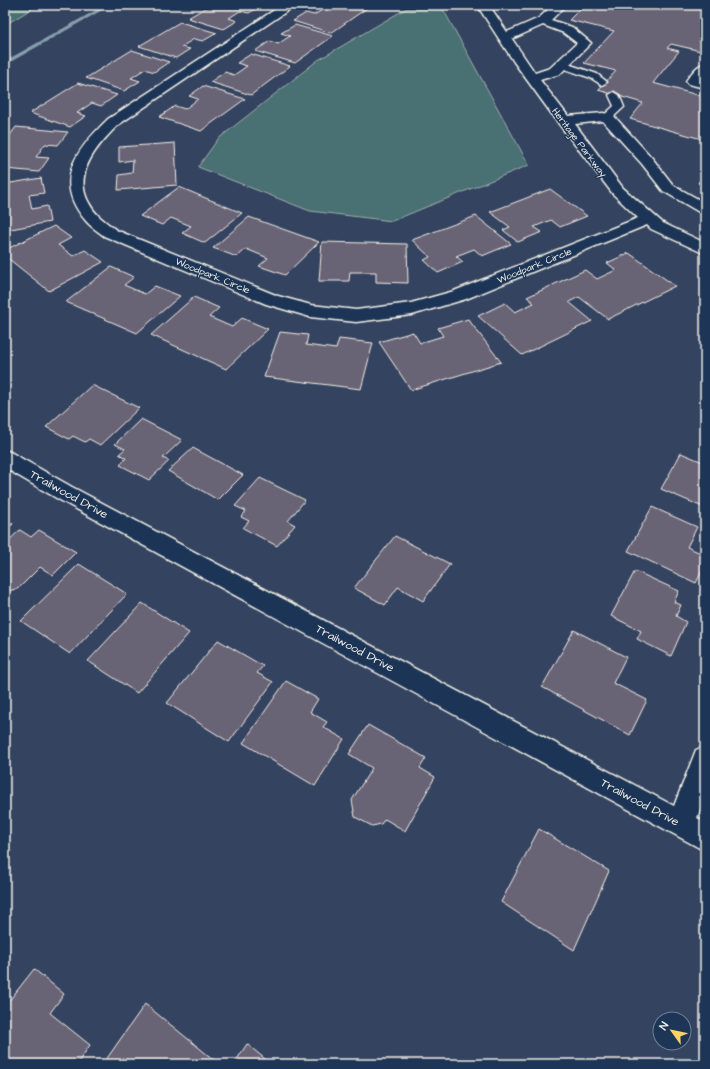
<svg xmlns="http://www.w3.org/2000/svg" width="710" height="1069" viewBox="0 0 710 1069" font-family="'Architects Daughter',sans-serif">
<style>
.green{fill:#4a6f72;stroke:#9fb0ad}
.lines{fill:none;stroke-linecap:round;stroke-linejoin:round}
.stream{fill:#869fab;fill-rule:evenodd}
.building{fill:#696476;stroke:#f4f1e8}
.service-casing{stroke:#f4f1e8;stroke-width:3}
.minor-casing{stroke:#f4f1e8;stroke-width:3}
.service{fill:#1d3557;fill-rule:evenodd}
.minor{fill:#1d3557;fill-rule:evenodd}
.labels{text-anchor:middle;stroke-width:3;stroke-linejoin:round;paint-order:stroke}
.far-street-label{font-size:10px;fill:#f4f1e8;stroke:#1d3557}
.street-label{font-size:12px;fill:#f4f1e8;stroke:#1d3557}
</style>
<rect width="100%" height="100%" fill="#344360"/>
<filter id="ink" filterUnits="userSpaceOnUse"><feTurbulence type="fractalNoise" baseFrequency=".025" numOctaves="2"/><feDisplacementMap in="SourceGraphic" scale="8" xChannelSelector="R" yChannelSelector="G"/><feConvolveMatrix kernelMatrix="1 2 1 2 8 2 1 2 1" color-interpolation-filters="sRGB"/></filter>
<g filter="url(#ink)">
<g class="green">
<path d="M5,5H38L5,25Z"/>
<path d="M407,8L443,9L529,165L392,221L310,211L198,167L218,139L318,60Z"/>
</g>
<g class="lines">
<path class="stream" d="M105,5H111L5,65V61Z"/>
</g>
<g class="building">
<path d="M210,5H262L249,13L240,11L229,18L237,21L224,29L188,18Z"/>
<path d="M318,5H355L367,8L331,33L293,21L306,13L314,15L325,8L317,6Z"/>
<path d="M584,5H705V46L701,51L671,44L667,48L679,51L653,83L705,97V140L630,119L643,103L598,90L616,71L584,63L614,31L569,20Z"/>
<path d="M180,22L217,33L203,41L194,39L181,47L190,49L176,58L139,46Z"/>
<path d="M295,25L333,36L295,63L255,51L270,41L278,44L290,36L281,33Z"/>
<path d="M132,50L169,62L154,72L145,69L131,78L140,81L124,91L86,78Z"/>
<path d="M251,54L290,66L251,95L210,82L225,72L234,75L247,66L237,63Z"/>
<path d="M78,83L117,95L101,106L92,103L77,113L86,116L70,127L30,113Z"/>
<path d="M203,86L245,99L201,131L159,117L175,106L185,109L198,99L189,96Z"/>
<path d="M16,127L68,132L58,145L45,144L36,157L49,158L39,172L5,169V142Z"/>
<path d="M175,143L177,185L118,190L119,175L132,173L133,160L119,162V147Z"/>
<path d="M705,173V185L698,183Z"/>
<path d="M41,178L44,193L29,195L32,209L47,206L50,222L5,230V184Z"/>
<path d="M179,187L242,213L205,243L182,233L191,226L171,218L162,225L140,216Z"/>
<path d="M550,189L587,216L560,227L551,220L534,227L542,232L518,242L503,230L510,227L490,212Z"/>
<path d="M476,216L511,244L482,256L474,249L456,256L463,262L438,273L424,260L430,257L412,240Z"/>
<path d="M249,217L319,242L285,275L259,266L268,258L246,249L237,257L213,248Z"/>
<path d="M54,226L71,238L58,245L73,256L85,250L103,262L49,291L5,256V250Z"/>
<path d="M322,242L407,244L408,283L376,282V272H350L349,281H319Z"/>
<path d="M629,253L675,286L608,319L579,297L569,302L592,321L522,355L478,316L505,303L515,312L534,303L527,297L585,270L597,279L616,270L607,263Z"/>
<path d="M111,267L134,277L124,285L145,294L155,286L180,296L137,333L66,302Z"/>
<path d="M194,297L219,308L209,317L232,327L242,318L268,329L226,369L151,335Z"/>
<path d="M468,319L501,362L411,390L379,342L413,332L420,343L443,336L438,328Z"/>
<path d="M280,332L308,335L306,345L336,349L339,339L373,343L361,389L264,377Z"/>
<path d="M92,385L139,408L100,445L89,439L85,442L73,436L69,439L46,427Z"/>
<path d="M141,419L182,440L163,458L169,461L149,480L120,465L126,458L119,454L125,449L115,444Z"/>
<path d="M193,448L243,475L218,500L168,471Z"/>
<path d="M681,453L705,463V508L661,489Z"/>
<path d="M260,478L305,500L288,521L295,525L277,546L243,528L249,521L241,517L246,511L235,506Z"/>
<path d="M652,507L697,527L687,547L705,555V565L696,583L628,551Z"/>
<path d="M5,519L13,524L5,531Z"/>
<path d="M20,530L31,537L39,530L76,552L53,575L40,567L19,588L5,592V544Z"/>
<path d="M395,536L450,564L423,601L398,587L385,605L354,588Z"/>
<path d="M79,564L127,594L70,654L21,621Z"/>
<path d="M635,571L679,591L674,602L681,605L676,616L686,622L671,656L637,639L641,631L611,616Z"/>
<path d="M142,603L189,633L137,693L88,661Z"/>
<path d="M574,630L626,657L613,683L647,700L630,735L542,687Z"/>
<path d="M218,640L263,666L257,673L273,682L229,742L167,703Z"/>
<path d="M286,681L318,699L310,712L327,722L323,727L344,739L315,786L243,743Z"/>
<path d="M368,725L426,758L420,768L435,777L405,831L385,819L381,824L372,826L355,817L352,800L372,768L349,754Z"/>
<path d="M539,829L609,871L574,950L501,902Z"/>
<path d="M34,969L64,994L50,1013L90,1045L77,1064H5V1006Z"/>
<path d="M145,1004L219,1064H103Z"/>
<path d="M247,1044L271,1064H234Z"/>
</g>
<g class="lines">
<defs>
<g id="service">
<path d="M562,62L597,74L607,82L602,85L591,78L559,67L557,65L559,63Z"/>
<path d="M614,92L619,95L624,107L610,120H602L601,118L614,106L609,95Z"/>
</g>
<g id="minor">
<path d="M282,5H296L118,125C98,145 72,173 89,203C95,215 106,222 116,230L278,296L311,305L356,310L411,303L454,291L638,218L613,194L559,124L514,62L477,5H489L507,32L539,18L553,5H566L551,20L572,27L591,43L560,74L540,80L568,116L603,113L613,115L652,158L673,185L705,203V214L699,212L663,191L642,164L603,121L575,124L623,188L663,223L705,243V254L651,229L647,225L466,299L412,315L356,322L310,317L266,304L104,236C98,231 91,227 86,221C51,181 77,149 108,119ZM543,25L564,33L577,43L550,68L535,73L512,39Z"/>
<path d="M705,63V75L702,79L705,80V88L688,84L686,81C691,74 697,65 705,63Z"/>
<path d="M5,450L12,453L72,487L674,806L696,750L705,746V796L697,818L705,822V851L58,499L5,468Z"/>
</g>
</defs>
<use href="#service" class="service-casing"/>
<use href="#minor" class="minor-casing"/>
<use href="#service" class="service"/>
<use href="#minor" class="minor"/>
</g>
</g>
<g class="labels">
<g class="far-street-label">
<text transform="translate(580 142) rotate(53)" y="4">Heritage Parkway</text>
<text transform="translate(534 265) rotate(-22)" y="4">Woodpark Circle</text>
<text transform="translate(213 275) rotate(22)" y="4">Woodpark Circle</text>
</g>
<g class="street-label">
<text transform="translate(69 494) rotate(29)" y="4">Trailwood Drive</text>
<text transform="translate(355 648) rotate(28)" y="4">Trailwood Drive</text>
<text transform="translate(640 802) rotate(28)" y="4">Trailwood Drive</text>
</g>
</g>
<rect width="710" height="1069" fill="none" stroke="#1d3557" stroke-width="20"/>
<rect x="10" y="10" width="690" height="1049" fill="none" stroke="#f4f1e8" stroke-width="1.5" filter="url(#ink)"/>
<g transform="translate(672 1031) rotate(303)"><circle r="19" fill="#1d3557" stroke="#738091"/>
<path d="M0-3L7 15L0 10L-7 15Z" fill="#ffd166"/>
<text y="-6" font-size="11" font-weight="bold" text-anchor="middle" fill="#f4f1e8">N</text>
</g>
</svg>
